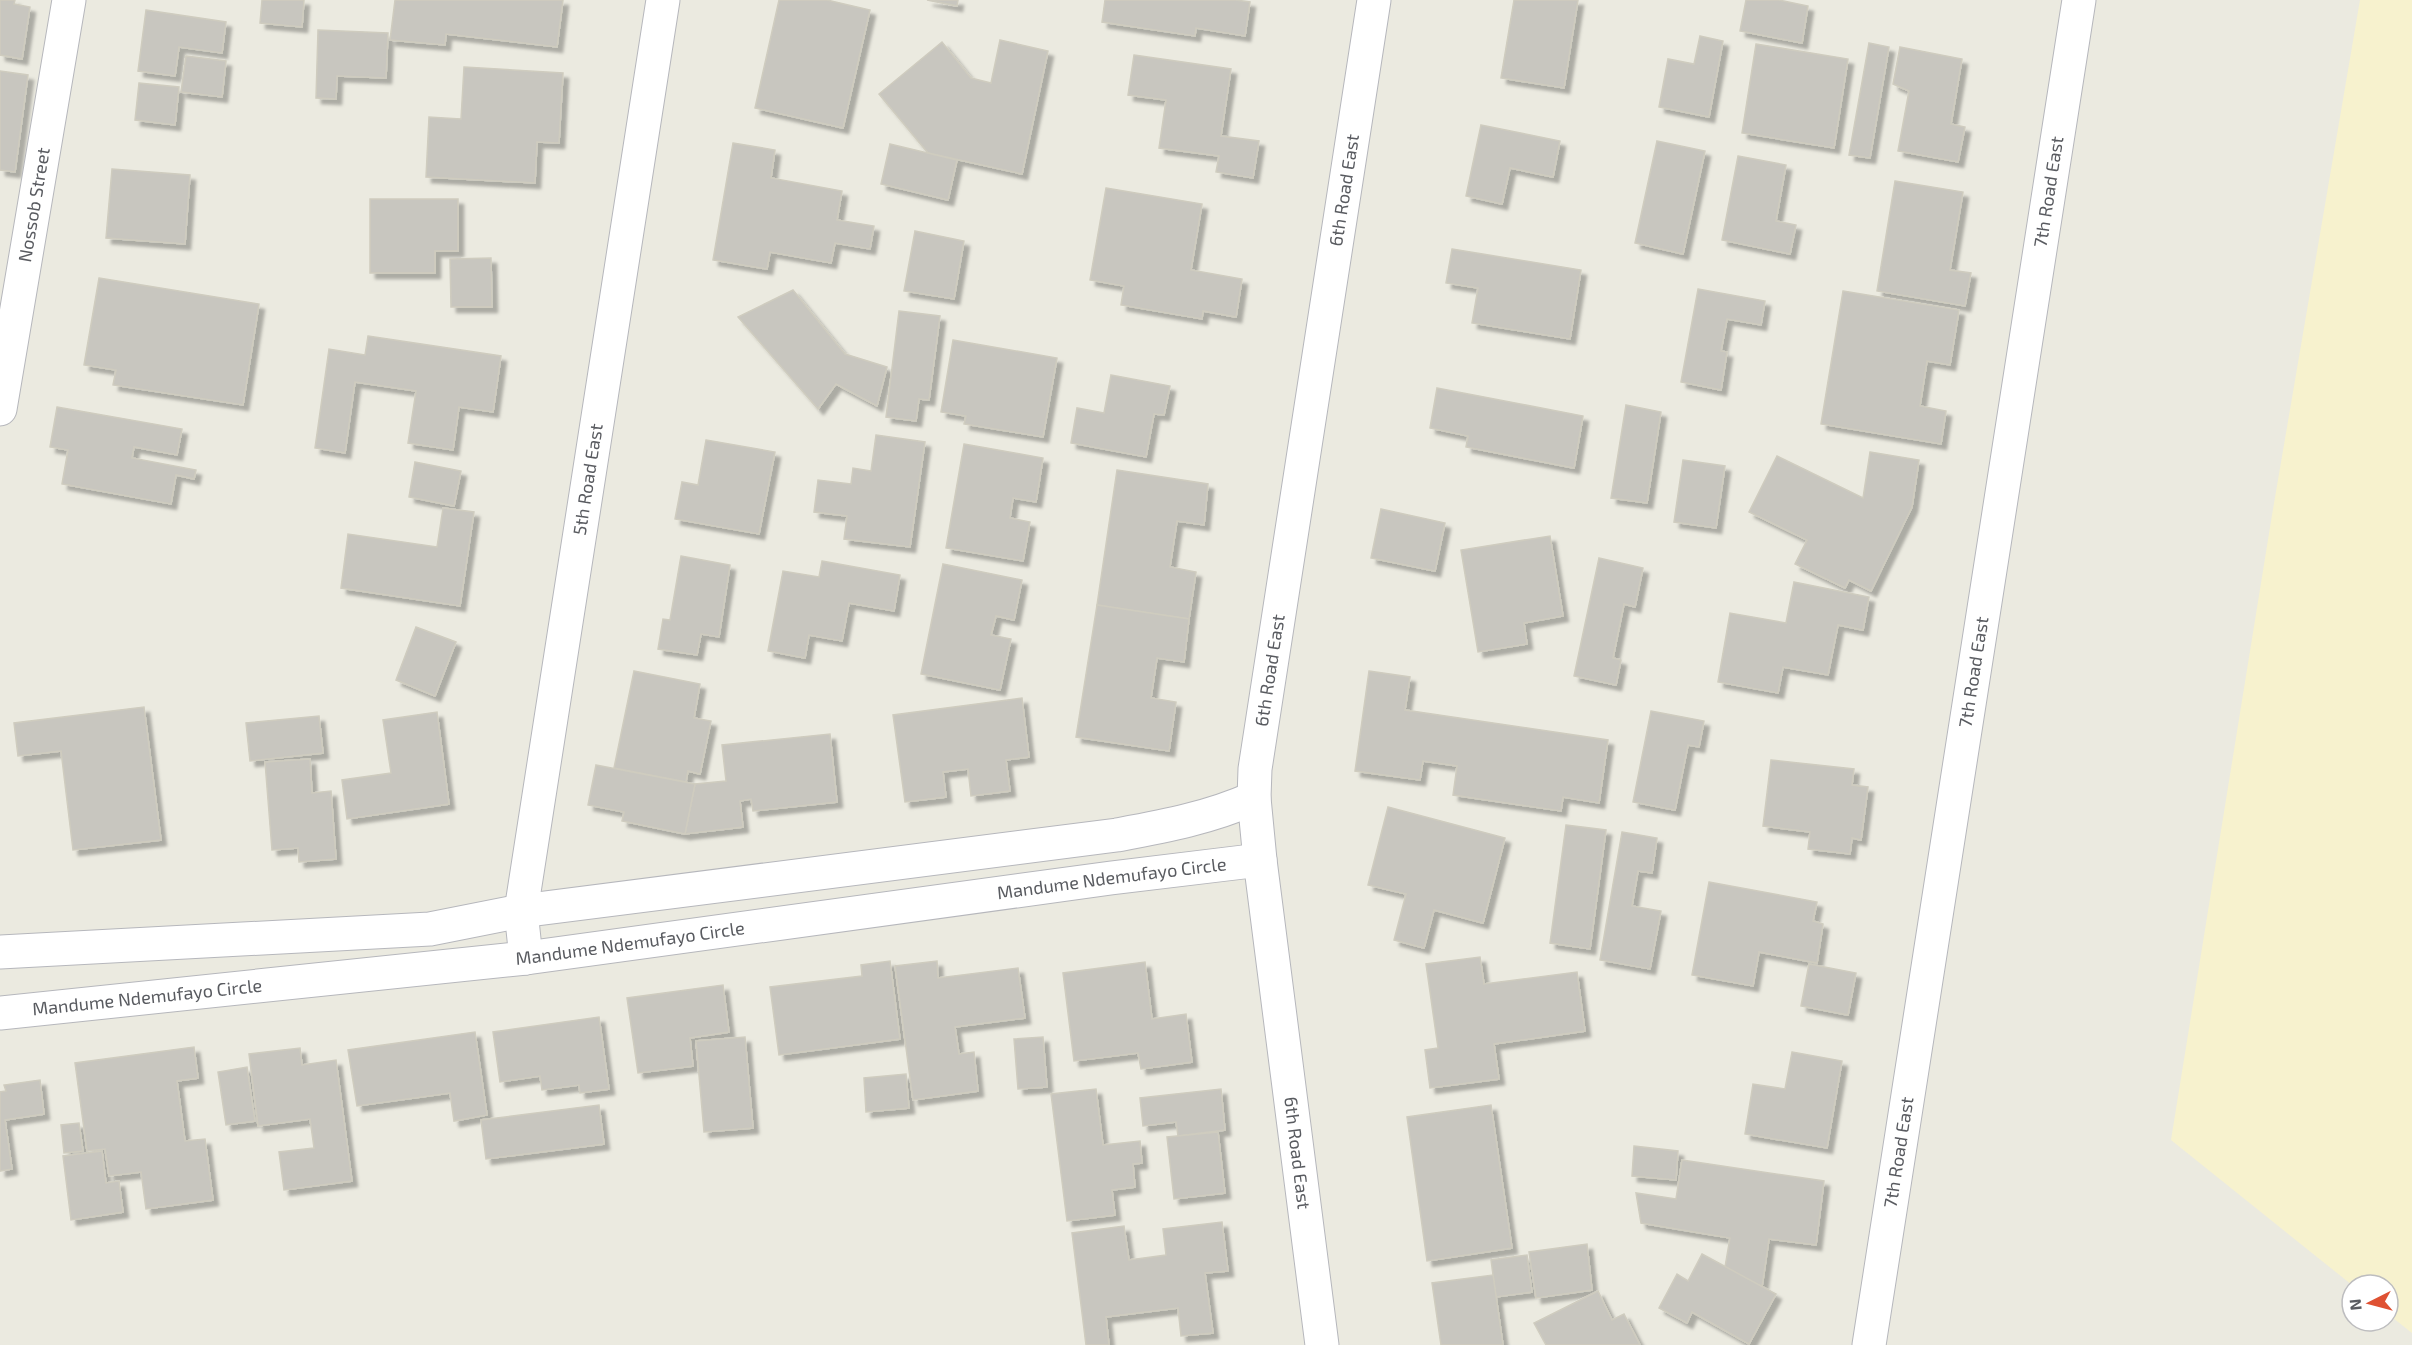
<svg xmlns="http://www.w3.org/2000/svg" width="2412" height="1345" viewBox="0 0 2412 1345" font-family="'Exo 2',sans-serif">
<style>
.sand{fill:#f7f2ce}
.building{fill:#c8c6bf;stroke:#cfccbf;stroke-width:1.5;filter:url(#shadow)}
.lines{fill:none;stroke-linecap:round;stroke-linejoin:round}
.minor-casing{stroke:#b6b7bc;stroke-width:35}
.minor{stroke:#fff;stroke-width:33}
.labels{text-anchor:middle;stroke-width:4.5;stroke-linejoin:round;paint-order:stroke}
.street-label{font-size:18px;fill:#595b60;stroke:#fff}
</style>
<defs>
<filter id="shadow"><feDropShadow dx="5.5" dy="5.5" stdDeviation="1.5" flood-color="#0004"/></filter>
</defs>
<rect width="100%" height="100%" fill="#ebeae0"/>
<path class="sand" d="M2360,0H2412V1333L2388,1314V1285H2352L2171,1140L2272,515Z"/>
<g class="building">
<path d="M0,0H15L14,4L30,7L22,59L0,55Z"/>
<path d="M262,0H304L302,27L260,23Z"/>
<path d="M395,0H563L557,47L446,34L445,45L390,40Z"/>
<path d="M779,0H827L870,10L843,128L755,108Z"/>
<path d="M927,0H958L957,6Z"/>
<path d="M1105,0H1236L1250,2L1245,36L1196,28L1195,36L1102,22Z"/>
<path d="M1514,0H1578L1564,88L1501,78Z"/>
<path d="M1746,0H1779L1808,6L1802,43L1740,31Z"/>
<path d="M146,10L226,22L222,53L179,47L175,76L138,71Z"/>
<path d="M318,30L388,33L386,78L337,76L336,99L316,98Z"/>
<path d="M1700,36L1723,41L1709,117L1659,107L1668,59L1694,64Z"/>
<path d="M1000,40L1048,51L1022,174L928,153L879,94L942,42L971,78L991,83Z"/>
<path d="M1869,43L1889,47L1870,158L1849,155Z"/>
<path d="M1756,44L1848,59L1834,148L1742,133Z"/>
<path d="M1900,47L1962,59L1951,124L1965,127L1958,162L1898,151L1909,91L1893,84Z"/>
<path d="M1134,55L1231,69L1221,136L1259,141L1253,178L1216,172L1219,156L1159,148L1166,100L1128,95Z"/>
<path d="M186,56L226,61L222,97L181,92Z"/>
<path d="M464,67L563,73L559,143L537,142L535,183L426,177L429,117L461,119Z"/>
<path d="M0,71L28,75L15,172L0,170Z"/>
<path d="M139,83L179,87L175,125L135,120Z"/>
<path d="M1481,125L1560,141L1553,177L1510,168L1502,204L1466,196Z"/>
<path d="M1657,141L1705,151L1683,254L1635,243Z"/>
<path d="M733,143L775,150L771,178L842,191L837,220L874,226L870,249L835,243L831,263L770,252L767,269L713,260Z"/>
<path d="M890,144L957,160L948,200L881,184Z"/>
<path d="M1738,156L1786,165L1776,221L1796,225L1790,254L1722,240Z"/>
<path d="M112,169L190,175L185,244L106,238Z"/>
<path d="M1895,181L1963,192L1950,270L1971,273L1965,306L1877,291Z"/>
<path d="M1106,188L1202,204L1191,270L1242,279L1236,317L1203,311L1202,319L1121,305L1124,286L1090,280Z"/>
<path d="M370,199H458V251H435V273H370Z"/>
<path d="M915,231L964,241L954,299L904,291Z"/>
<path d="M1452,249L1581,270L1570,339L1472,323L1478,288L1446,283Z"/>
<path d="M491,258L492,307H451L450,259Z"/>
<path d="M99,278L259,304L243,405L113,385L116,370L84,365Z"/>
<path d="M1698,289L1765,301L1761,325L1727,319L1721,351L1727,352L1721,390L1681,382Z"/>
<path d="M793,290L845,354L887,367L877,406L836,384L818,409L738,317Z"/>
<path d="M1843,291L1959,310L1950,365L1927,361L1920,406L1946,411L1941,444L1821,424Z"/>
<path d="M899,311L940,316L929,400L919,399L916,421L886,417Z"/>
<path d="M368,336L501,356L493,412L459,407L453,450L408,443L416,391L355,382L345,453L315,448L329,349L365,355Z"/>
<path d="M953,340L1057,358L1043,437L964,424L966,416L941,412Z"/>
<path d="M1111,375L1170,386L1164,415L1154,414L1146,457L1071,443L1077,408L1104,413Z"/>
<path d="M1437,388L1583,416L1574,468L1466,447L1468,436L1430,428Z"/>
<path d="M1626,405L1661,412L1647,503L1611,498Z"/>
<path d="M57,407L182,429L177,455L134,447L132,458L196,470L194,479L176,475L171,504L62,484L68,450L50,447Z"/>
<path d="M876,435L925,442L910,547L844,539L847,516L814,512L818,480L851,484L853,468L871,471Z"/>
<path d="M706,440L775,452L759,534L675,519L682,482L698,485Z"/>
<path d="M964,444L1043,458L1036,502L1013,498L1010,518L1030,522L1023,561L946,548Z"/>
<path d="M1870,452L1919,460L1912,507L1871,591L1849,580L1845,588L1795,564L1807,540L1749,512L1777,456L1863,498Z"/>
<path d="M1683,460L1725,466L1716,528L1674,522Z"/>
<path d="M415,462L461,471L454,506L409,497Z"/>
<path d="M1117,470L1208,484L1204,525L1177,521L1170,567L1196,572L1189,619L1097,605Z"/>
<path d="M443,508L474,512L460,606L341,588L348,534L437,547Z"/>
<path d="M1381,509L1445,523L1435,571L1371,558Z"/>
<path d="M1550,536L1563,616L1524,623L1527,644L1478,652L1461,550Z"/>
<path d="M681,556L730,565L719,637L701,634L697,655L658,649L663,619L670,620Z"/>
<path d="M1599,558L1643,568L1635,607L1624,604L1613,658L1621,660L1616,685L1574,676Z"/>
<path d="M822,561L900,575L894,611L849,603L842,641L809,635L805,658L768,651L783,571L819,577Z"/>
<path d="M943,564L1022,580L1014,620L996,616L991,635L1011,639L1000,690L921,674Z"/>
<path d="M1794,582L1869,597L1863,630L1838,625L1828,675L1783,667L1778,693L1718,682L1730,613L1786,623Z"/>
<path d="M1097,605L1189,619L1184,662L1157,658L1151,698L1176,702L1169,751L1076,737Z"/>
<path d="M416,627L456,642L435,696L396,680Z"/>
<path d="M634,671L700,684L694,718L711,721L700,774L688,771L686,782L614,768Z"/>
<path d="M1369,671L1410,677L1405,710L1608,740L1599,803L1563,797L1561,811L1453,795L1457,766L1423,761L1420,780L1355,771Z"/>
<path d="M1022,698L1029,757L1006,760L1010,791L971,796L968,769L943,772L946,797L905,802L893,715Z"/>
<path d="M144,707L161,840L73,850L61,751L18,756L14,723Z"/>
<path d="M1651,711L1704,721L1699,747L1688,745L1675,810L1633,802Z"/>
<path d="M437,712L449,804L347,819L342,780L391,773L383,720Z"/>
<path d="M319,716L323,753L250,761L246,723Z"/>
<path d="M830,734L837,802L753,811L751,799L740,801L743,827L685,834L695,784L726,781L722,745Z"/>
<path d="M310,759L312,793L331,791L336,859L299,862L298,848L272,850L265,762Z"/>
<path d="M1771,760L1854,769L1852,785L1868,787L1861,840L1852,838L1850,854L1808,849L1810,832L1763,826Z"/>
<path d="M596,765L695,784L685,834L622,821L624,812L588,805Z"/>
<path d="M1388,807L1505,838L1483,923L1434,910L1424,948L1394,940L1406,894L1368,885Z"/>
<path d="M1566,825L1606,830L1590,949L1550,943Z"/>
<path d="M1622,832L1657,838L1652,873L1638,871L1632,906L1661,911L1650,969L1600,960Z"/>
<path d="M1709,882L1817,902L1813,921L1823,924L1817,963L1759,952L1753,986L1692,975Z"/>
<path d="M1480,957L1484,984L1577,972L1585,1031L1494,1044L1499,1079L1430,1088L1425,1050L1438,1048L1426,964Z"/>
<path d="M890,961L900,1039L779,1055L770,987L862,976L861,965Z"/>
<path d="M937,961L938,978L1018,968L1025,1018L955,1027L959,1054L974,1052L978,1091L913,1100L895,966Z"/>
<path d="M1145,962L1152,1019L1186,1014L1192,1062L1141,1069L1138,1053L1074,1061L1063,973Z"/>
<path d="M1809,964L1856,973L1848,1015L1801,1006Z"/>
<path d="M723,985L729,1032L690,1038L693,1066L638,1073L627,998Z"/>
<path d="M599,1017L609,1089L580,1093L579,1085L542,1090L540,1076L500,1082L493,1032Z"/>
<path d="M475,1032L487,1115L454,1121L450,1093L357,1106L348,1050Z"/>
<path d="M745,1037L753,1128L704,1132L696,1041Z"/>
<path d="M1043,1037L1047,1087L1018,1089L1014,1039Z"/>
<path d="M194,1047L198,1078L177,1081L185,1141L205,1139L213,1200L146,1209L141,1172L109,1176L105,1149L87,1151L75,1063Z"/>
<path d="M300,1048L302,1065L336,1060L352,1181L284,1190L279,1152L314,1148L310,1119L258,1126L249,1054Z"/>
<path d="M1792,1052L1842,1061L1827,1148L1745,1134L1753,1084L1785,1089Z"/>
<path d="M247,1067L255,1121L226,1125L218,1072Z"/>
<path d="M906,1074L909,1108L866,1112L864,1078Z"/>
<path d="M40,1080L44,1114L5,1120L12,1169L0,1171V1092L6,1091L4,1085Z"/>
<path d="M1096,1089L1103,1145L1140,1141L1142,1163L1133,1164L1135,1187L1112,1190L1115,1215L1067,1221L1051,1094Z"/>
<path d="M1221,1089L1225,1130L1178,1136L1176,1122L1143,1126L1140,1098Z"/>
<path d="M599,1105L604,1144L486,1159L481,1120Z"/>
<path d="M1491,1105L1512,1248L1427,1261L1407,1117Z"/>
<path d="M79,1123L83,1151L64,1153L61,1125Z"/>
<path d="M1218,1132L1225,1193L1174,1199L1167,1137Z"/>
<path d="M1634,1146L1678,1151L1676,1180L1632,1176Z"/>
<path d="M102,1151L106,1183L119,1181L123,1212L71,1220L63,1156Z"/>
<path d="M1682,1160L1824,1181L1816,1245L1769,1239L1762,1287L1725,1267L1730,1238L1641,1223L1636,1193L1676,1199Z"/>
<path d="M1222,1222L1228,1271L1205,1273L1213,1333L1181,1336L1178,1308L1106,1317L1109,1345H1086L1072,1233L1124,1226L1129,1260L1166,1255L1163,1229Z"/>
<path d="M1587,1244L1592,1290L1536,1298L1529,1252Z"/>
<path d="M1702,1254L1776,1294L1749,1344L1692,1312L1687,1323L1659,1308L1677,1274L1688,1281Z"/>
<path d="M1527,1255L1532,1292L1496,1297L1491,1260Z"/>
<path d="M1493,1275L1503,1345H1441L1432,1283Z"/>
<path d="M1598,1291L1612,1320L1624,1314L1640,1345H1546L1534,1323Z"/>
</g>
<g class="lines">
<defs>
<g id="minor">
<path id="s1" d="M0,409L69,0"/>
<path d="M0,952L430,929L521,911L1117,835C1165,826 1209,818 1254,798"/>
<path id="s2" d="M526,958L521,911L663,0"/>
<path id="s3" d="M0,1013L526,958L1111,878L1260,860"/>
<path id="s4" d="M1322,1345L1260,860L1254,798L1255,769L1374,0"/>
<path id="s5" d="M1869,1345L2079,0"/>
</g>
</defs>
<use href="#minor" class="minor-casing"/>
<use href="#minor" class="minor"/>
</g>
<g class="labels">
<g class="street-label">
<text dy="6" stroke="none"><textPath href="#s4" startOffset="1166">6th Road East</textPath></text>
<text dy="6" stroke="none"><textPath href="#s5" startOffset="1167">7th Road East</textPath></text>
<text dy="6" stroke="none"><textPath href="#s1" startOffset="207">Nossob Street</textPath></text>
<text dy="6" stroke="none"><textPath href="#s2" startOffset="484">5th Road East</textPath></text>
<text dy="6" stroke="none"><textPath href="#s4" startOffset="680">6th Road East</textPath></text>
<text dy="6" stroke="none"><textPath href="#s5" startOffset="681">7th Road East</textPath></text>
<text dy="6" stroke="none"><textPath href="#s3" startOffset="1120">Mandume Ndemufayo Circle</textPath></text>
<text dy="6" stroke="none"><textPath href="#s3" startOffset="634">Mandume Ndemufayo Circle</textPath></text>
<text dy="6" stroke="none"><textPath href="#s3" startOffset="148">Mandume Ndemufayo Circle</textPath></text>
<text transform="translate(1297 1153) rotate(83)" y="6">6th Road East</text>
<text dy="6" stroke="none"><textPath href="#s5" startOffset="195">7th Road East</textPath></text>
</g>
</g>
<g transform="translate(2370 1303) rotate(264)"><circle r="28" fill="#ffffff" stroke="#bdbdbf" stroke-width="1.5"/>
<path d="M0-4.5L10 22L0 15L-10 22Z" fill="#df5132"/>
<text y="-9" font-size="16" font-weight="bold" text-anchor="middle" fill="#595b60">N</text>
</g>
</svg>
